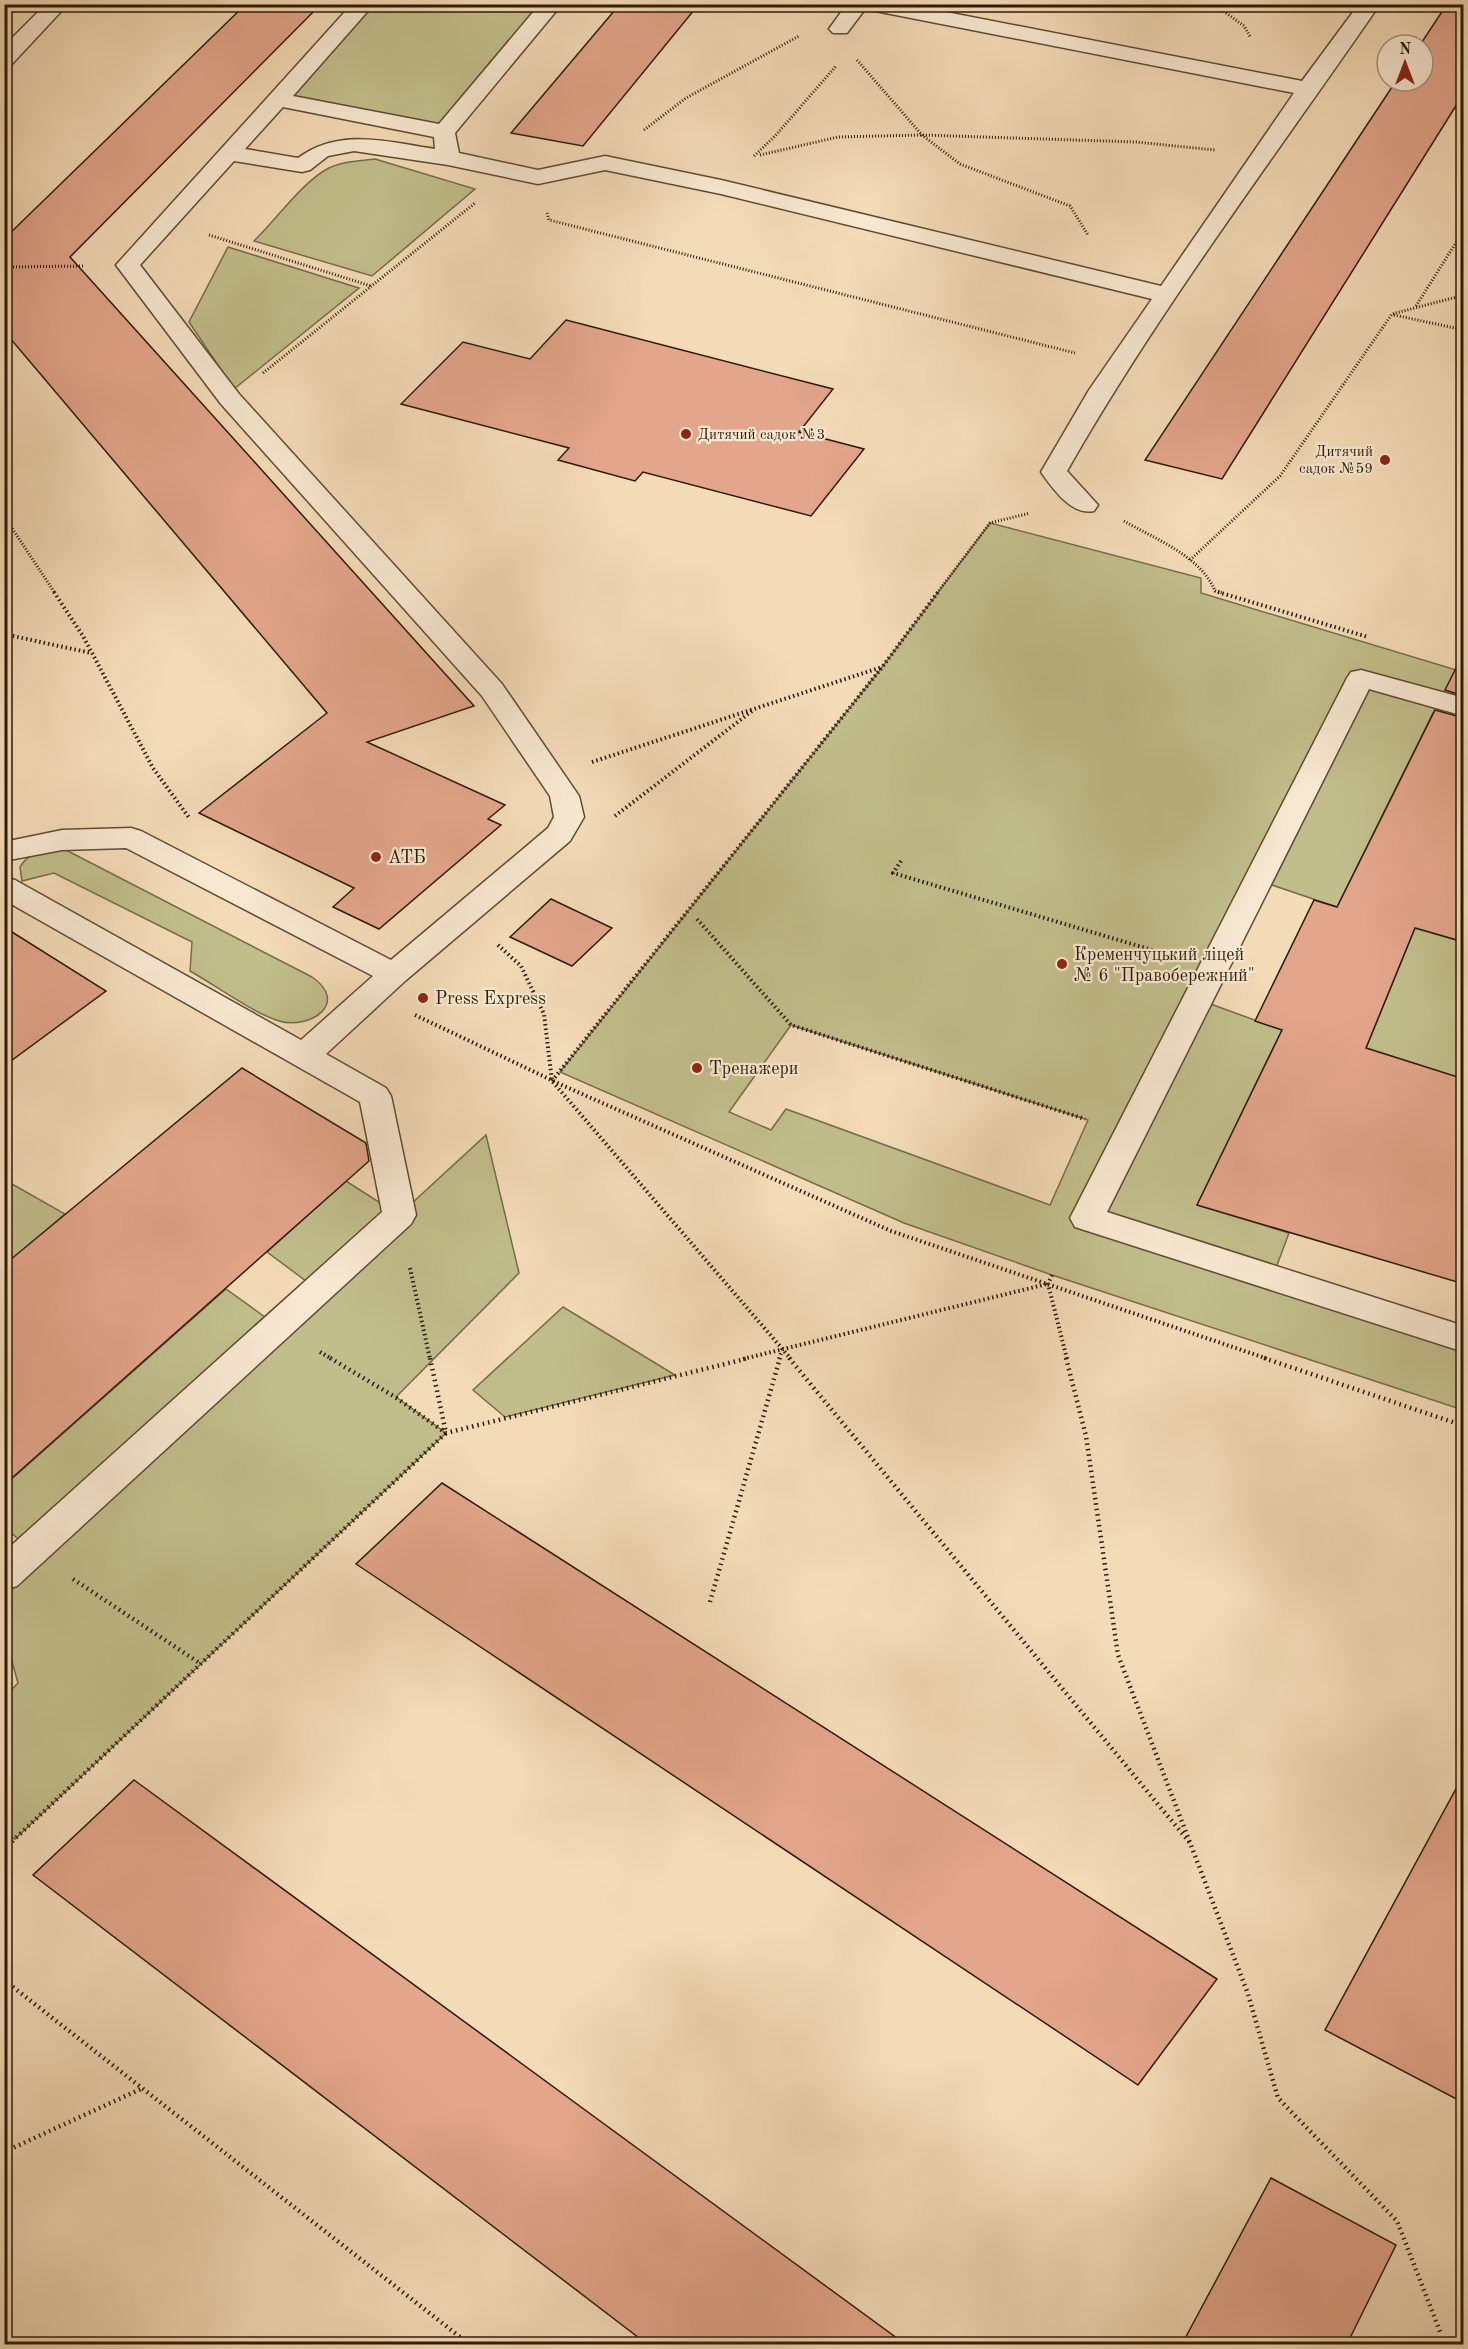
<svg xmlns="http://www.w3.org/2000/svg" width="1468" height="2349" viewBox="0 0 1468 2349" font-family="'Old Standard TT',serif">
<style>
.green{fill:#c1be8b;stroke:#776c49;stroke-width:1.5;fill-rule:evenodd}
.building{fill:#e3a58b;stroke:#2d1b07;stroke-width:1.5}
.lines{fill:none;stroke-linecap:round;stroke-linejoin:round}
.minor-casing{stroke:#5f4b33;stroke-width:3}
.path-far2{stroke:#2d1b07;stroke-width:3;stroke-dasharray:1 2;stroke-linecap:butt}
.path-far1{stroke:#2d1b07;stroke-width:4;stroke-dasharray:1.5 3;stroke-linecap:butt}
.path{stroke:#2d1b07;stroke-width:4.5;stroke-dasharray:1.5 4;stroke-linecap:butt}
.minor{fill:#f8e8d1;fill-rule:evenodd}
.poi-dot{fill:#8f2418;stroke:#f8e8d1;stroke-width:2}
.labels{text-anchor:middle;stroke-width:4.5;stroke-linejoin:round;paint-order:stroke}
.far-poi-label{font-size:15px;fill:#2d1b07;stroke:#f8e8d1;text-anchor:start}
.poi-label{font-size:18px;fill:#2d1b07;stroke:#f8e8d1;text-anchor:start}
</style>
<rect width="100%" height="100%" fill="#f4dbb8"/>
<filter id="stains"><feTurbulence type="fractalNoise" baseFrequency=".00333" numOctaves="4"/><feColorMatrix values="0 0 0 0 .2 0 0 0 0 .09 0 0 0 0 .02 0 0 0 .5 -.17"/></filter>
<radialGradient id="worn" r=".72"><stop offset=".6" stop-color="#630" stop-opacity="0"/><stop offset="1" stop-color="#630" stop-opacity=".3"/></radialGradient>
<g class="green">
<path d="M364,5H552L444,132L276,99Z"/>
<path d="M375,159L475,189L372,276L254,241C276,220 303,181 329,168C343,161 360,161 375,159Z"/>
<path d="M228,247L359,288L234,389L189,322Z"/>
<path d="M990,523L1201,578V593L1463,672V721L1433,713L1337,907L1257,880L1197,999L1282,1030L1197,1205L1289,1233L1273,1276L1463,1339V1410L1052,1275L904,1223L560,1072L883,666ZM791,1025L1088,1120L1050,1205L786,1109L771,1130L729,1112Z"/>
<path d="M64,849L312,977C350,1003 310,1030 279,1021C253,1013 215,985 190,971L192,942L54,873L22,881L20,867C30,850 45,851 64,849Z"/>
<path d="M1415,928L1463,942V1079L1366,1048Z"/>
<path d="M486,1135L519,1273L396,1397L446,1433L15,1839L4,1832L5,1696L18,1683L5,1636V1575L30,1550L5,1527V1485L226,1289L279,1327L318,1290L267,1252L346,1181L399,1215Z"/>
<path d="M5,1180L65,1214L5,1265Z"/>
<path d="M563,1307L675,1375L505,1417L473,1390Z"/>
</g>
<g class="building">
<path d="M246,4H321L70,257L474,706L367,742L505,805L488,819L501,825L379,929L333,907L354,888L199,813L327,713L4,331V239Z"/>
<path d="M620,4H699L583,146L511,133Z"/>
<path d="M1447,4H1464V93L1222,479L1145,460L1396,81H1423V45H1420Z"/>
<path d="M566,320L833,389L799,432L864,449L811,516L643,472L635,481L558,460L569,448L401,404L463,342L530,359Z"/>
<path d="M1464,652V696L1445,690Z"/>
<path d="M1435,710L1464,718V942L1415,928L1366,1048L1464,1079V1284L1197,1205L1282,1030L1255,1021L1314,900L1337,907Z"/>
<path d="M551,899L612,928L572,966L510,937Z"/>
<path d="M4,927L106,991L4,1066Z"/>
<path d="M242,1068L366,1143L369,1161L4,1485V1265Z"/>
<path d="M442,1483L1217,1979L1138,2085L356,1564Z"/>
<path d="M1464,1774V2103L1325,2030Z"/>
<path d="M134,1780L905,2344H647L33,1875Z"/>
<path d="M1271,2178L1396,2245L1347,2344H1182Z"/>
</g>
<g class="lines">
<defs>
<g id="minor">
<path d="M46,4H68L12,64L4,65V46Z"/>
<path d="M352,4H374L293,96L439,124L540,4H562L455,133L459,153L538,170L605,156L721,180L1161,286L1294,93L865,9L847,33H833L829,29L847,4H905L1302,81L1359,4H1380C1274,158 1160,308 1067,471L1098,505L1094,511C1072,516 1053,489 1041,472L1089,390L1152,299L721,194L605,170L538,184L448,165L354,151L328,156L310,170L302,172L234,161L140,265L239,394L502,684L579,796L584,817L570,841L405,981L326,1054L386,1088L391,1096L416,1215L411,1224L17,1586L4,1590V1552L382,1212L360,1102L4,900V877L15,880L301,1040L373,976L126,848L62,850L4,861V842L62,830L131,828L141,831L391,960L548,828L554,817L550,796L482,696L221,404L116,265ZM283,107L434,137L435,149C388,142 340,127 298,158L245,149Z"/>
<path d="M1361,670L1464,698V716L1369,689L1107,1212L1464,1326V1352L1075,1227L1070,1218L1347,678L1351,672Z"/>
</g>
</defs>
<use href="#minor" class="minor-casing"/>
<g class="path-far2">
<path d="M1214,4L1244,26L1251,38"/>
<path d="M857,60L922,135L960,164L1070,206L1088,235"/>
<path d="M644,130L686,98L799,36"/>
<path d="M760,155L838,137L922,135L1136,142L1215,150"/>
<path d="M754,156L776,135L836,66"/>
<path d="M547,213L549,220L1075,353"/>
<path d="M209,235L371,286"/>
<path d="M4,267L85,266"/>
<path d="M1416,306L1464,230"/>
<path d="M1394,315L1464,330"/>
<path d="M263,373L475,203"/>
<path d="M4,516L55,593"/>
<path d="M1124,521C1155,539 1201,556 1215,591L1223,593"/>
<path d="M1190,560L1280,476L1392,314L1464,295"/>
<path d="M937,593L990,523L1030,513"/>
</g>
<g class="path-far1">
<path d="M54,592L83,636L153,768L190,819"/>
<path d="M1218,592L1368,637"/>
<path d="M4,634L91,653"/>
<path d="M592,762L882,667"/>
<path d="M615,816L752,711"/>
<path d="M901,861L893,873L1169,955"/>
<path d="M697,919L791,1025L1085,1119"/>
<path d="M498,945L521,966L544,1014L552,1081L791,1359"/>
<path d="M415,1015L564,1086L891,1231L1268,1359"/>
<path d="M552,1081L883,666L938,592"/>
<path d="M410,1268L430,1359"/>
<path d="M1052,1275L1048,1284L1067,1359"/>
<path d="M320,1352L332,1359"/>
<path d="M743,1359L1047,1284"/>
<path d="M779,1359L782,1350"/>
</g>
<g class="path">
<path d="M330,1358L395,1397L446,1433L749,1358"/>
<path d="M789,1358L1190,1843"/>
<path d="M1066,1358L1086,1436L1118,1655L1248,1994L1278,2098L1397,2221L1441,2334"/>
<path d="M1264,1358L1464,1426"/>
<path d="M73,1579L201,1664"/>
<path d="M710,1602L780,1358"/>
<path d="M4,1849L446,1433L430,1358"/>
<path d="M4,1980L469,2344"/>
<path d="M4,2152L143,2088"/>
</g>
<use href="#minor" class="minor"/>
</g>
<g class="poi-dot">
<circle cx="686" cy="434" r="6"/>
<circle cx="1385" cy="460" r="6"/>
<circle cx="376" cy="857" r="6"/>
<circle cx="1062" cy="964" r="6"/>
<circle cx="423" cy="998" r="6"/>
<circle cx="697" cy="1068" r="6"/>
</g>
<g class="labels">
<g class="far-poi-label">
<text x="698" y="439">Дитячий садок №3</text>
<text x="1373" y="456" text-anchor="end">Дитячий<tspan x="1373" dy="17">садок №59</tspan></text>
</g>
<g class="poi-label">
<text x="388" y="863">АТБ</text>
<text x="1074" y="960">Кременчуцький ліцей<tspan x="1074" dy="21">№ 6 "Правобережний"</tspan></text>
<text x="435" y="1004">Press Express</text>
<text x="709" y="1074">Тренажери</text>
</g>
</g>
<rect width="1468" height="2349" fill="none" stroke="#f4dbb8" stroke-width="24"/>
<rect x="6" y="6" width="1456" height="2337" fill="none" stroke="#2d1b07" stroke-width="3"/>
<rect x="12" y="12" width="1444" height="2325" fill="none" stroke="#2d1b07" stroke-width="1.5"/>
<g transform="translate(1405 63)"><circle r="28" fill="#f8e8d1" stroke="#a79680" stroke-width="1.5"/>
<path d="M0-4.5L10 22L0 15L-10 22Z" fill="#8f2418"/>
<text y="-9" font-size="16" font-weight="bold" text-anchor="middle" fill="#2d1b07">N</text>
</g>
<rect width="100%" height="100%" filter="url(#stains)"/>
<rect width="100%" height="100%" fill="url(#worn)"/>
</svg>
